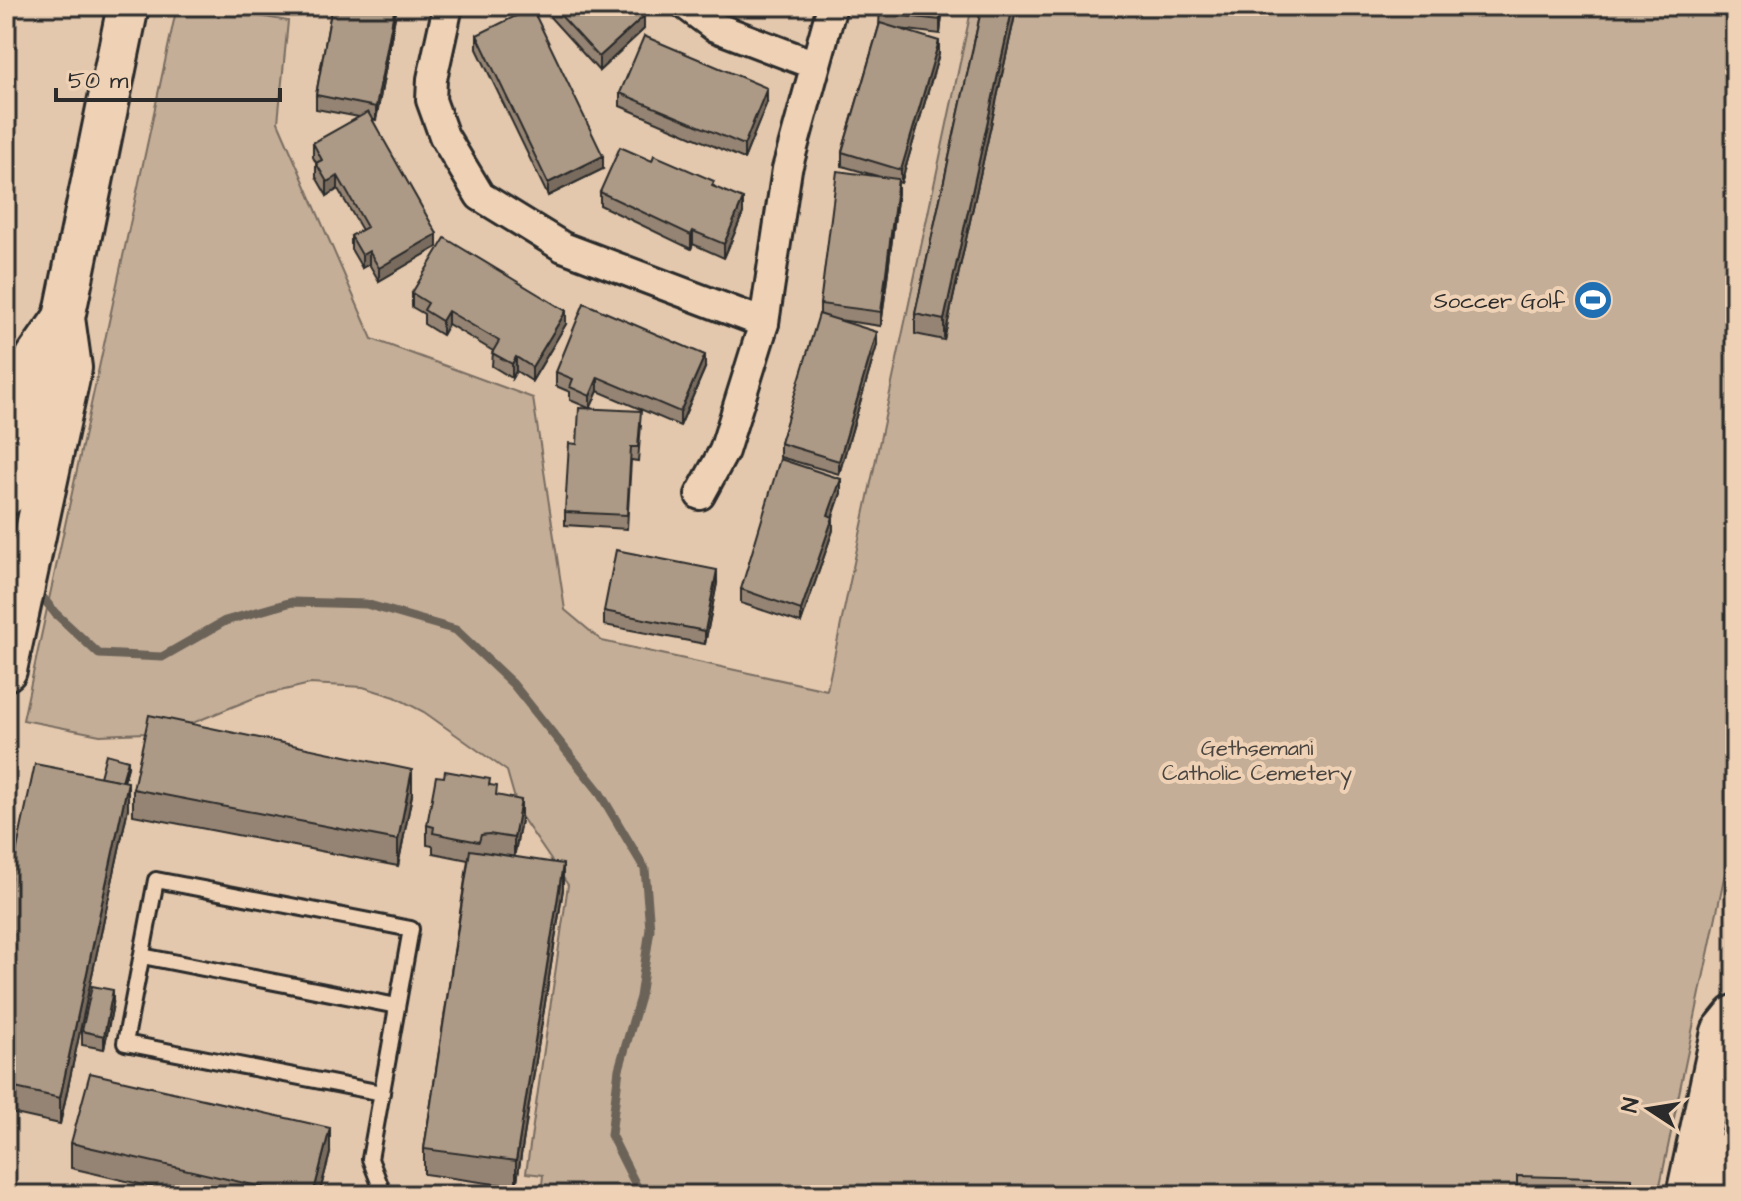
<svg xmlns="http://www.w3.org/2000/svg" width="1741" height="1201" viewBox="0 0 1741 1201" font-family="'Architects Daughter',sans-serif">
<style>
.green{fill:#c4ae97;stroke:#786c61;stroke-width:2}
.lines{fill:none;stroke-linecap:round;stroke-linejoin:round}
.stream{stroke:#6c6359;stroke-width:9}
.lane-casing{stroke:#2b2b2b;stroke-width:20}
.street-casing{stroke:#2b2b2b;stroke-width:34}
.secondary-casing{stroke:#2b2b2b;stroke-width:46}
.lane{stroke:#efd2b5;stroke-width:14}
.street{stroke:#efd2b5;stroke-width:28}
.secondary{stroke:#efd2b5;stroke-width:40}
.wall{fill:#958473;stroke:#2b2b2b;stroke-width:2}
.shaded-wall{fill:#796c5e;stroke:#2b2b2b;stroke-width:2}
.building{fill:#ad9a86;stroke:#2b2b2b;stroke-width:2}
.labels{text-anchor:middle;stroke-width:8;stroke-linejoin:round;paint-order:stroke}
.poi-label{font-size:22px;fill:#2b2b2b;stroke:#efd2b5;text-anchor:end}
.park-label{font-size:22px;fill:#4a4541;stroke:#efd2b5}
</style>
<rect width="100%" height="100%" fill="#e3c8ad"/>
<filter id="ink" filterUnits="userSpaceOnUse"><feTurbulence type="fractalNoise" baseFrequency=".0125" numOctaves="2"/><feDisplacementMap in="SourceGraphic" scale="16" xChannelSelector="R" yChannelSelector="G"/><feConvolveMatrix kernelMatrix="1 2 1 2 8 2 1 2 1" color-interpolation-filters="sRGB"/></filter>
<g filter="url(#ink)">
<path class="green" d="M177,6H203L288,21L278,122L372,339L533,398L565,610L602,641L827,690L972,6H1735V825L1658,1195H541L543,1175L526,1173L568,885L519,813L507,771L424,712L395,697L363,687L310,684L259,696L178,729L145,733L100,735L23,720Z"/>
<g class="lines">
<g class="stream">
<path d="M6,549L18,564"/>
<path d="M36,589L55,613L99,654L162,657L225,621L292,602L366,604L456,630L513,684L598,790L645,869L650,929L640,997L619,1069L611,1135L641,1195"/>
</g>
<defs>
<g id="lane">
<path d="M142,956L397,1006"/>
<path d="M382,1093L125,1043L156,880L411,929L370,1159L384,1195"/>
</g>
<g id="street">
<path d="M448,6L432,79L431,100L444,136L480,196L563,247L764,323"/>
<path d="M687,6L715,27L815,65"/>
<path d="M700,495L724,451L764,323L787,169L832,6"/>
</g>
<g id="secondary">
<path d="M6,495L36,358L64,318"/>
<path d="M6,670L71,368L64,318L128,6"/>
<path d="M1687,1195L1722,1032L1735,1016"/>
<path d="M1725,1195L1735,1149"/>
</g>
</defs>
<use href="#lane" class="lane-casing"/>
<use href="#street" class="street-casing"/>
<use href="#secondary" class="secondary-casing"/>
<use href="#lane" class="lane"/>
<use href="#street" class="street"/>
<use href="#secondary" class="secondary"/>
</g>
<g class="wall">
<path d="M332,6H397L376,120L372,119L437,247L379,281L369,264L362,268L351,249V236L362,230L338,189L327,196L316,177V163L313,157V143L359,117L316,109V95Z"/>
<path d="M540,6H635L644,29L599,71Z"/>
<path d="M880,6H943L940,34L899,29L939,54L901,183L898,182V192L881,326L839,320L877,345L839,474L780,457V443L820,315V304L877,176L842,166V152L879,26Z"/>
<path d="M982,6H1017L944,340L915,334V314Z"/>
<path d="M477,35L603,169L548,196L477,49Z"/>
<path d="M620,93L767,102L744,159L620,106Z"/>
<path d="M714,186L743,213L724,258L693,244L691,249L600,205V192Z"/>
<path d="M412,293L566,324L532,381L516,371L512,378L492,366L493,351L448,324L442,335L424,324V314L412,307Z"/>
<path d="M705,368L680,426L598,391L590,408L641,425L638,461L631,460L627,529L565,525V512L577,444L589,408L570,400V392L556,386V372Z"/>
<path d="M841,493L833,517V530L801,623L741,603V589Z"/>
<path d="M717,583L705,644L604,625V611Z"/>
<path d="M128,767L124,781L128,808L60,1124L6,1112V900L100,777Z"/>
<path d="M490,785L497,796L521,820L514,857L563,889L516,1187L424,1174V1149L468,860L433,853V846L427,845V825Z"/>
<path d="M133,789L412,795L398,866L133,815Z"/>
<path d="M113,1004L104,1049L82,1045V1031Z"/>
<path d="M71,1143L330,1153L319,1195H186L71,1168Z"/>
</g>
<g class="shaded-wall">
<path d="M395,6H397L376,120V107Z"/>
<path d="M941,6H943L940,34V20Z"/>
<path d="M1013,6H1017L944,340V320Z"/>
<path d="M644,16V29L599,71V57Z"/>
<path d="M939,41V54L901,183V170Z"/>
<path d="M767,88V102L744,159V145Z"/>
<path d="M603,156V169L548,196V183Z"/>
<path d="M338,176V189L327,196V182Z"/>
<path d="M898,179V192L881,326V312Z"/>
<path d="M743,199V213L724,258V244Z"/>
<path d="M693,231V244L691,249V235Z"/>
<path d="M437,234V247L379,281V268Z"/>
<path d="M369,251V264L362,268V255Z"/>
<path d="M448,311V324L442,335V321Z"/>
<path d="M566,311V324L532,381V367Z"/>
<path d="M877,332V345L839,474V461Z"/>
<path d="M705,355V368L680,426V412Z"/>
<path d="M516,357V371L512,378V364Z"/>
<path d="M598,377V391L590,409V396Z"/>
<path d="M841,479V493L828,529V515Z"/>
<path d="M833,517V530L801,623V610Z"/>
<path d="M717,570V583L705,644V631Z"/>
<path d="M128,760V767L120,796V789Z"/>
<path d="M412,770V795L398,866V840Z"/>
<path d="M128,782V808L60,1124V1098Z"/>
<path d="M521,800V820L514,858V838Z"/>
<path d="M563,864V889L516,1187V1161Z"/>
<path d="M113,990V1004L104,1049V1036Z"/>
<path d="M330,1128V1153L319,1195H313Z"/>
</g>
<g class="building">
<path d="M332,6H395L376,107L316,95Z"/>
<path d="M552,6H635L644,16L599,57Z"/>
<path d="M880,6H941L940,20L879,13Z"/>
<path d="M982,6H1013L944,320L915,314Z"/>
<path d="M532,8L603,156L548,183L477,35Z"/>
<path d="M880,23L939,41L901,170L842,152Z"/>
<path d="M644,36L767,88L744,145L620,93Z"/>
<path d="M368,112L437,234L379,268L369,251L362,255L351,236L367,227L338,176L327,182L316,163L322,160L313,143Z"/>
<path d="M620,147L652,161L654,155L714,181L712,186L743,199L724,244L693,231L691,235L600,192Z"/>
<path d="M837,171L898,179L881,312L820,304Z"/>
<path d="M445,238L566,311L532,367L516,357L512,364L492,353L499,341L448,311L442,321L424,310L428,303L412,293Z"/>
<path d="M584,303L705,355L680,412L598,377L590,396L570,387L573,379L556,372Z"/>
<path d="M819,314L877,332L839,461L780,443Z"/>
<path d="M579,408L641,411L638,447H631L627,515L565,512L569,443L577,444Z"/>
<path d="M780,459L841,479L828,515L833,517L801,610L741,589Z"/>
<path d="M616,550L717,570L705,631L604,611Z"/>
<path d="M149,715L412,770L398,840L133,789Z"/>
<path d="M106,754L128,760L122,781L100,777Z"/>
<path d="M35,764L128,782L60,1098L6,1086V900Z"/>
<path d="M445,771L490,779L489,785L497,786L496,795L521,800L514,838L489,834L481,835L479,842L433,833L434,827L427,825L436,776L444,777Z"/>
<path d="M470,850L563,864L516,1161L424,1149Z"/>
<path d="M92,986L113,990L104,1036L82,1031Z"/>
<path d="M90,1073L330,1128L313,1195H296L71,1143Z"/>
<path d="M1517,1176L1632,1179V1195H1517Z"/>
</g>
</g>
<defs>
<symbol id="stadium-disc" viewBox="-11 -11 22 22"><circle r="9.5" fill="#1f6fb2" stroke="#efd2b5"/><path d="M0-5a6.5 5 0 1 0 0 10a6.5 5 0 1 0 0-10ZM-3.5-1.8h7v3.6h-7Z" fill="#fff"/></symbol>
</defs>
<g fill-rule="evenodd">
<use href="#stadium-disc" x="1571" y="278" width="44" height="44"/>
</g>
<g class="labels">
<g class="poi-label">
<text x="1565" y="308">Soccer Golf</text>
</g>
<g class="park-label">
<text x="1257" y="755">Gethsemani<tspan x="1257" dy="25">Catholic Cemetery</tspan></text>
</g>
</g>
<rect width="1741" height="1201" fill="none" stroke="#efd2b5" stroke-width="32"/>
<rect x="16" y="16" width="1709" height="1169" fill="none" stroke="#2b2b2b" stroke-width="3" filter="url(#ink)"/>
<g transform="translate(1649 1109) rotate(282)" stroke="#efd2b5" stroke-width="6" paint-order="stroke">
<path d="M0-6L14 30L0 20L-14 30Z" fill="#2b2b2b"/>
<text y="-12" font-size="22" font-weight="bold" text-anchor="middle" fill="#2b2b2b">N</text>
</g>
<path d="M56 88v12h224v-12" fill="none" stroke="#2b2b2b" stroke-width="4"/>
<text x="68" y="88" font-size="24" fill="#2b2b2b" stroke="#efd2b5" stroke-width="6" paint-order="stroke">50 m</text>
</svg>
